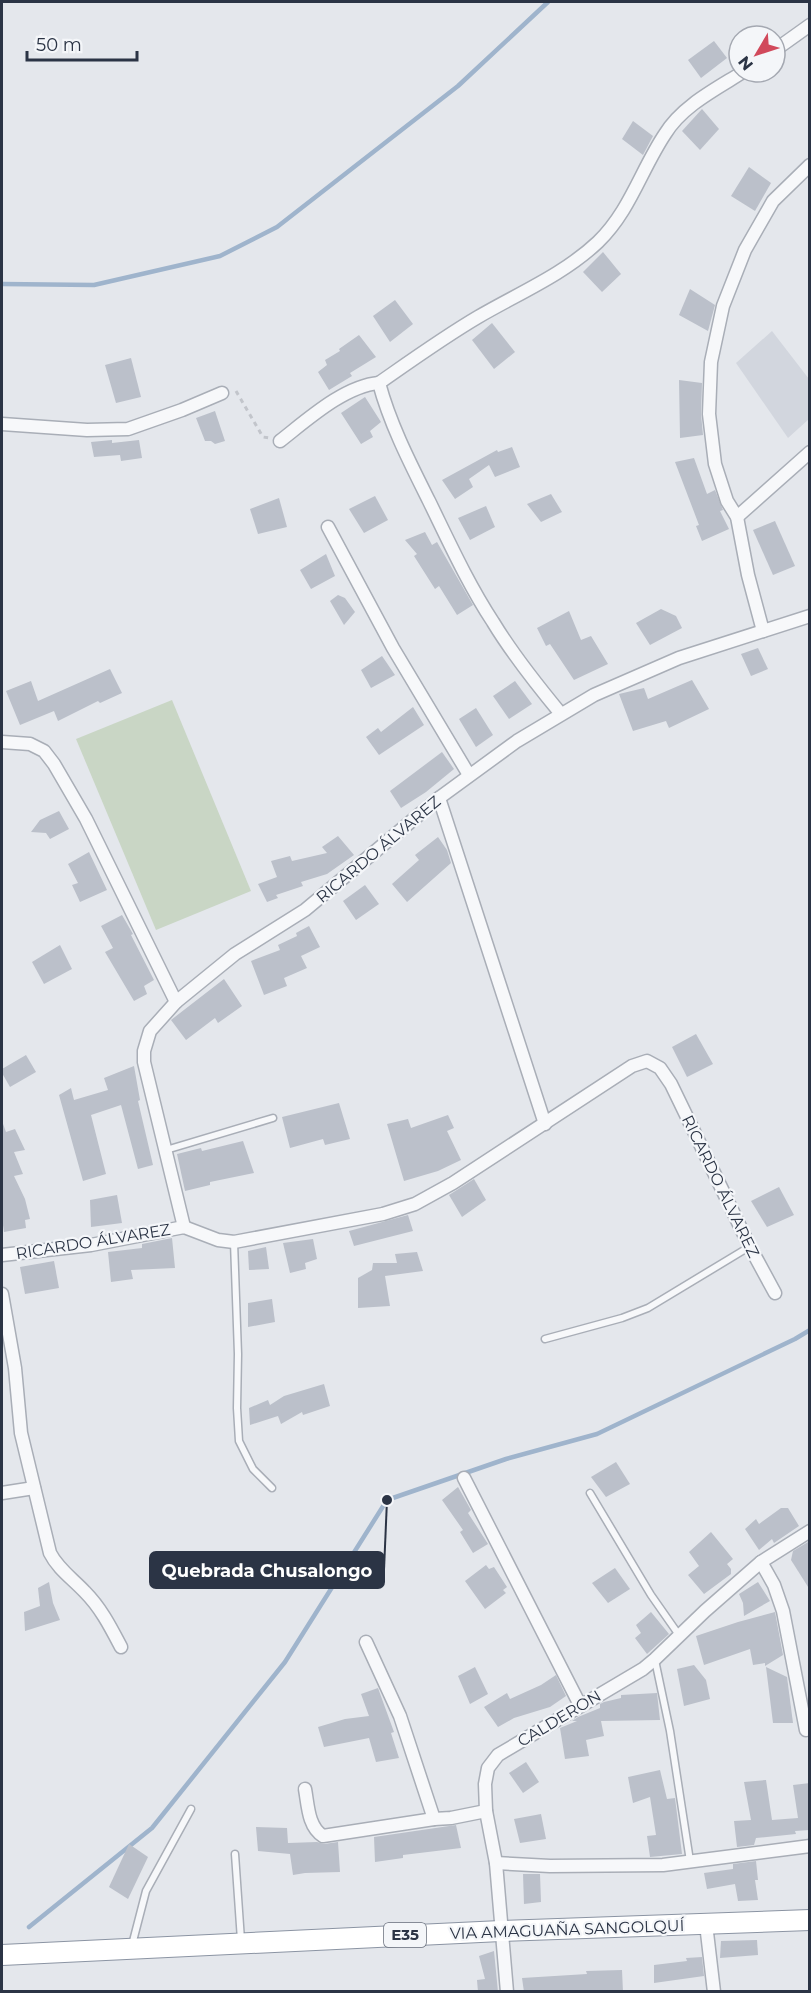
<svg xmlns="http://www.w3.org/2000/svg" width="811" height="1993" viewBox="0 0 811 1993" font-family="Montserrat,sans-serif">
<style>
.built{fill:#d2d6de}
.green{fill:#c9d6c5}
.lines{fill:none;stroke-linecap:round;stroke-linejoin:round}
.stream{stroke:#9fb4cc;stroke-width:4.5}
.building{fill:#bbc0ca}
.service-casing{stroke:#a9aeb7;stroke-width:9}
.minor-casing{stroke:#a9aeb7;stroke-width:15}
.trunk-casing{stroke:#8b94a3;stroke-width:22}
.path{stroke:#c2c5cb;stroke-width:3;stroke-dasharray:4.5 4.5;stroke-linecap:butt}
.service{stroke:#f7f8fa;stroke-width:6}
.minor{stroke:#f7f8fa;stroke-width:12}
.trunk{stroke:#fff;stroke-width:20}
.labels{text-anchor:middle;stroke-width:4.5;stroke-linejoin:round;paint-order:stroke}
.shield{fill:#f4f6f9;stroke:#676e7b;stroke-width:1.5}
.shield-label{font-size:15px;font-weight:bold;fill:#2b3445}
.street-label{font-size:16px;fill:#2b3445;stroke:#f4f6f9}
.leader{fill:none;stroke:#2b3445;stroke-width:2}
.callout-dot{fill:#2b3445;stroke:#f4f6f9;stroke-width:2}
.callout{fill:#2b3445;stroke:#2b3445;stroke-width:2}
.callout-label{font-size:18px;text-anchor:middle;font-weight:bold;fill:#fff}
</style>
<rect width="100%" height="100%" fill="#e4e7ec"/>
<path class="built" d="M772,331L809,379V419L788,438L736,363Z"/>
<path class="green" d="M172,700L251,891L156,930L76,739Z"/>
<g class="lines">
<g class="stream">
<path d="M2,284L94,285L220,256L277,227L458,86L548,2"/>
<path d="M29,1927L152,1828L285,1662L387,1500L506,1459L597,1434L795,1339L810,1330"/>
</g>
</g>
<g class="building">
<path d="M714,41L727,58L701,78L688,60Z"/>
<path d="M702,109L719,129L700,150L682,131Z"/>
<path d="M633,121L653,136L643,155L622,139Z"/>
<path d="M749,167L771,183L755,211L731,196Z"/>
<path d="M603,252L621,274L602,292L583,272Z"/>
<path d="M690,289L715,305L708,331L679,315Z"/>
<path d="M395,300L413,324L390,342L373,316Z"/>
<path d="M492,323L515,352L494,369L472,340Z"/>
<path d="M359,335L376,357L350,373L352,376L329,390L318,372L327,365L325,360L340,351L339,349Z"/>
<path d="M131,358L141,397L116,403L105,365Z"/>
<path d="M679,380L702,383L701,414L703,435L680,438Z"/>
<path d="M365,397L381,422L370,431L373,437L361,444L341,413Z"/>
<path d="M215,411L225,441L215,444L211,441H205L196,418Z"/>
<path d="M112,440V443L139,440L142,458L121,461L120,455L94,457L91,442Z"/>
<path d="M512,447L520,467L495,477L489,465L469,479L473,487L455,499L442,480L497,450L498,452Z"/>
<path d="M694,458L707,494L715,490L723,510L720,511L729,529L702,541L696,526L699,525L675,462Z"/>
<path d="M551,494L562,512L541,522L527,504Z"/>
<path d="M375,496L388,520L364,533L349,509Z"/>
<path d="M279,498L287,527L258,534L250,509Z"/>
<path d="M486,506L495,527L470,540L458,518Z"/>
<path d="M775,521L795,566L773,575L753,530Z"/>
<path d="M425,532L432,545L437,542L473,605L457,615L439,586L435,589L414,556L417,554L405,540Z"/>
<path d="M326,554L335,576L311,589L300,570Z"/>
<path d="M338,595L345,598L355,612L344,625L330,601Z"/>
<path d="M661,609L676,616L682,628L650,645L636,623Z"/>
<path d="M569,611L581,640L591,636L608,664L574,680L550,644L546,646L537,628Z"/>
<path d="M758,648L768,669L751,676L741,654Z"/>
<path d="M382,656L395,675L371,688L361,670Z"/>
<path d="M110,669L122,693L100,703L98,701L58,721L54,711L20,725L6,691L31,681L38,701Z"/>
<path d="M692,680L709,709L669,728L666,721L633,731L619,694L644,688L648,699Z"/>
<path d="M515,681L532,704L509,719L493,696Z"/>
<path d="M413,707L424,725L379,755L366,737L378,728L381,732Z"/>
<path d="M476,708L493,735L476,747L459,719Z"/>
<path d="M442,752L454,769L426,792L401,808L390,791Z"/>
<path d="M59,811L69,829L50,839L46,833L31,832L40,820Z"/>
<path d="M338,836L354,855L327,874L301,882L303,886L276,895L278,898L267,902L258,884L277,877L271,861L290,856L292,861L327,853L322,847Z"/>
<path d="M438,837L447,850L451,863L407,902L392,884L419,860L415,855Z"/>
<path d="M89,852L107,890L80,902L72,885L78,883L68,864Z"/>
<path d="M365,885L379,904L356,920L343,901Z"/>
<path d="M122,915L133,934L131,935L154,980L144,986L147,994L134,1001L105,952L113,948L101,926Z"/>
<path d="M309,926L320,947L301,956L307,968L284,978L287,986L264,995L251,961L280,950L278,945L297,936L296,933Z"/>
<path d="M60,945L72,969L44,984L32,962Z"/>
<path d="M224,979L242,1006L218,1023L215,1018L186,1040L171,1020Z"/>
<path d="M696,1034L713,1064L687,1077L672,1047Z"/>
<path d="M26,1055L36,1072L10,1087L2,1073V1069Z"/>
<path d="M134,1066L140,1100L138,1101L153,1165L138,1169L121,1105L91,1115L106,1174L83,1181L59,1095L71,1088L74,1100L108,1090L104,1078Z"/>
<path d="M339,1103L350,1139L325,1145L323,1139L290,1148L282,1117Z"/>
<path d="M448,1115L454,1128L447,1131L461,1160L438,1171L404,1181L387,1124L408,1119L411,1128Z"/>
<path d="M2,1121L6,1132L15,1129L25,1150L14,1152L23,1174L14,1176L25,1199L30,1219L25,1220L26,1228L4,1232L2,1218Z"/>
<path d="M243,1141L254,1173L210,1182V1185L185,1191L177,1154L201,1148L202,1151Z"/>
<path d="M474,1179L486,1200L462,1217L449,1195Z"/>
<path d="M779,1187L794,1215L767,1227L751,1201Z"/>
<path d="M117,1195L122,1223L91,1227L90,1200Z"/>
<path d="M408,1215L413,1231L354,1246L349,1231Z"/>
<path d="M172,1238L175,1268L131,1270L133,1279L111,1282L108,1252L142,1248V1244Z"/>
<path d="M313,1239L317,1259L305,1263L306,1269L290,1273L283,1243Z"/>
<path d="M266,1247L269,1269L249,1270L248,1251Z"/>
<path d="M417,1252L423,1271L385,1276L390,1306L358,1308V1278L372,1270L373,1263H397L395,1254Z"/>
<path d="M54,1261L59,1288L25,1294L20,1267Z"/>
<path d="M272,1299L275,1322L248,1327V1303Z"/>
<path d="M324,1384L330,1406L303,1415L302,1412L281,1424L278,1416L250,1425L249,1408L268,1400L270,1405L284,1396Z"/>
<path d="M616,1462L630,1484L606,1497L591,1477Z"/>
<path d="M458,1487L471,1510L468,1513L488,1544L473,1553L460,1532L463,1530L442,1500Z"/>
<path d="M781,1508H788L799,1526L774,1543L772,1539L759,1550L745,1529L756,1519L759,1524Z"/>
<path d="M711,1532L733,1559L727,1564L731,1569V1574L704,1594L688,1575L699,1566L689,1552Z"/>
<path d="M808,1542H810V1590L791,1560L793,1551Z"/>
<path d="M486,1565L489,1569L494,1567L507,1587L503,1590L506,1593L485,1609L465,1581Z"/>
<path d="M615,1568L630,1589L608,1603L592,1583Z"/>
<path d="M49,1582L53,1603L60,1620L25,1631L24,1612L40,1606L38,1588Z"/>
<path d="M758,1582L770,1601L744,1616L743,1603L739,1594Z"/>
<path d="M651,1612L669,1634L647,1654L635,1638L641,1633L636,1625Z"/>
<path d="M775,1612L783,1655L765,1666V1663L753,1665L750,1649L704,1665L696,1636L738,1622Z"/>
<path d="M694,1665L706,1680L710,1699L684,1706L677,1669Z"/>
<path d="M475,1667L488,1694L470,1704L458,1676Z"/>
<path d="M766,1667L787,1677L793,1723H773Z"/>
<path d="M556,1675L566,1696L550,1707L514,1718L498,1727L484,1707L507,1693L510,1699L541,1685Z"/>
<path d="M378,1688L394,1732L391,1733L399,1758L376,1762L369,1738L324,1747L318,1727L345,1719L369,1716L361,1694Z"/>
<path d="M657,1693L660,1720L601,1721L604,1736L586,1740L589,1756L565,1759L560,1728L577,1721H572L578,1717L600,1708V1704L604,1702L621,1698V1695Z"/>
<path d="M526,1762L539,1782L523,1793L509,1773Z"/>
<path d="M660,1770L667,1799L675,1798L682,1854L650,1857L647,1836L656,1835L650,1797L633,1803L628,1777Z"/>
<path d="M766,1780L772,1820L798,1818L793,1785L810,1783V1830L795,1831L796,1834L756,1838L754,1845L737,1847L734,1821L751,1820L744,1782Z"/>
<path d="M541,1814L546,1839L520,1843L514,1819Z"/>
<path d="M456,1825L461,1848L403,1855V1858L375,1862L374,1837Z"/>
<path d="M256,1827L287,1828L288,1843L317,1842L324,1844L338,1842L340,1872L305,1873L293,1875L290,1854L258,1851Z"/>
<path d="M129,1844L148,1857L128,1899L109,1887Z"/>
<path d="M756,1861L758,1880H755L758,1900L738,1901L735,1884L707,1889L704,1873L733,1869V1864Z"/>
<path d="M523,1874H540L541,1902L524,1904Z"/>
<path d="M757,1940L758,1955L720,1958L721,1941Z"/>
<path d="M494,1951L498,1992H478L477,1980L485,1979L479,1956Z"/>
<path d="M702,1957L704,1976L654,1983V1965L687,1961L686,1958Z"/>
<path d="M622,1970L623,1992H524L522,1978L587,1974L586,1971Z"/>
</g>
<g class="lines">
<defs>
<g id="service">
<path d="M166,1150L273,1118"/>
<path d="M234,1242L238,1354L237,1408L239,1441L253,1469L272,1488"/>
<path d="M545,1339L622,1318L648,1308L749,1247"/>
<path d="M590,1493L651,1595L679,1635"/>
<path d="M655,1660L670,1731L690,1861"/>
<path d="M235,1854L241,1940"/>
<path d="M132,1945L146,1891L191,1809"/>
</g>
<g id="minor">
<path d="M775,50L810,25"/>
<path d="M2,424L87,430L128,429L182,410L222,393"/>
<path d="M280,441C307,420 344,386 379,383"/>
<path d="M737,517L810,452"/>
<path d="M328,527L393,648L469,775"/>
<path d="M763,631L748,575L737,517L727,501L715,464L709,414L711,362L723,306L745,250L773,201L810,165"/>
<path d="M561,714C537,685 513,655 493,622C468,584 449,542 429,501C410,463 390,424 379,383C412,360 444,337 478,317C519,293 563,275 598,242C630,211 641,170 665,134C682,106 716,89 743,72"/>
<path d="M2,742L30,744L44,751L54,764L86,819L176,1002"/>
<path d="M439,798L545,1124"/>
<path d="M184,1227L144,1062V1051L150,1031L176,1002L235,954L305,910L439,798L517,741L594,695L679,658L810,616"/>
<path d="M2,1255L91,1245L184,1227L218,1240L234,1242L383,1214L415,1204L453,1183L632,1066L647,1061L660,1068L671,1084L750,1247L775,1293"/>
<path d="M2,1294L15,1368L21,1433L50,1553C58,1569 73,1579 85,1592C101,1608 111,1628 121,1647"/>
<path d="M464,1478L580,1705"/>
<path d="M2,1493L34,1488"/>
<path d="M761,1562L774,1585L783,1611L806,1730"/>
<path d="M366,1642L400,1716L434,1819L451,1818L486,1811"/>
<path d="M305,1789C308,1805 308,1827 323,1836L434,1819"/>
<path d="M496,1863L550,1866L663,1865L810,1846"/>
<path d="M706,1924L714,1992"/>
<path d="M507,1992L496,1863L486,1811L485,1784L488,1768L498,1755L643,1669L655,1659L705,1611L761,1562L810,1531"/>
</g>
<path id="trunk" d="M2,1955L501,1931L810,1920"/>
</defs>
<use href="#service" class="service-casing"/>
<use href="#minor" class="minor-casing"/>
<use href="#trunk" class="trunk-casing"/>
<path class="path" d="M236,391L263,437L269,438"/>
<use href="#service" class="service"/>
<use href="#minor" class="minor"/>
<use href="#trunk" class="trunk"/>
</g>
<g class="labels">
<rect class="shield" x="384" y="1923" width="42" height="24" rx="4.5"/>
<g class="shield-label">
<text x="405" y="1940">E35</text>
</g>
<g class="street-label">
<text transform="translate(378 849) rotate(-40)" y="6">RICARDO ÁLVAREZ</text>
<text transform="translate(721 1186) rotate(64)" y="6">RICARDO ÁLVAREZ</text>
<text transform="translate(93 1241) rotate(-9)" y="6">RICARDO ÁLVAREZ</text>
<text transform="translate(559 1718) rotate(-31)" y="6">CALDERON</text>
<text transform="translate(567 1929) rotate(-2)" y="6">VIA AMAGUAÑA SANGOLQUÍ</text>
</g>
</g>
<path class="leader" d="M387 1500L384 1570"/>
<circle class="callout-dot" cx="387" cy="1500" r="6"/>
<rect class="callout" x="150" y="1552" width="234" height="36" rx="6"/>
<g class="callout-label">
<text x="267" y="1577">Quebrada Chusalongo</text>
</g>
<rect width="811" height="1993" fill="none" stroke="#2b3445" stroke-width="6"/>
<g transform="translate(757 54) rotate(231)"><circle r="28" fill="#f4f6f9" stroke="#a4a8b1" stroke-width="1.5"/>
<path d="M0-4.5L10 22L0 15L-10 22Z" fill="#d1495b"/>
<text y="-9" font-size="16" font-weight="bold" text-anchor="middle" fill="#2b3445">N</text>
</g>
<path d="M27 51v9h110v-9" fill="none" stroke="#2b3445" stroke-width="3"/>
<text x="36" y="51" font-size="18" fill="#2b3445" stroke="#f4f6f9" stroke-width="4.5" paint-order="stroke">50 m</text>
</svg>
